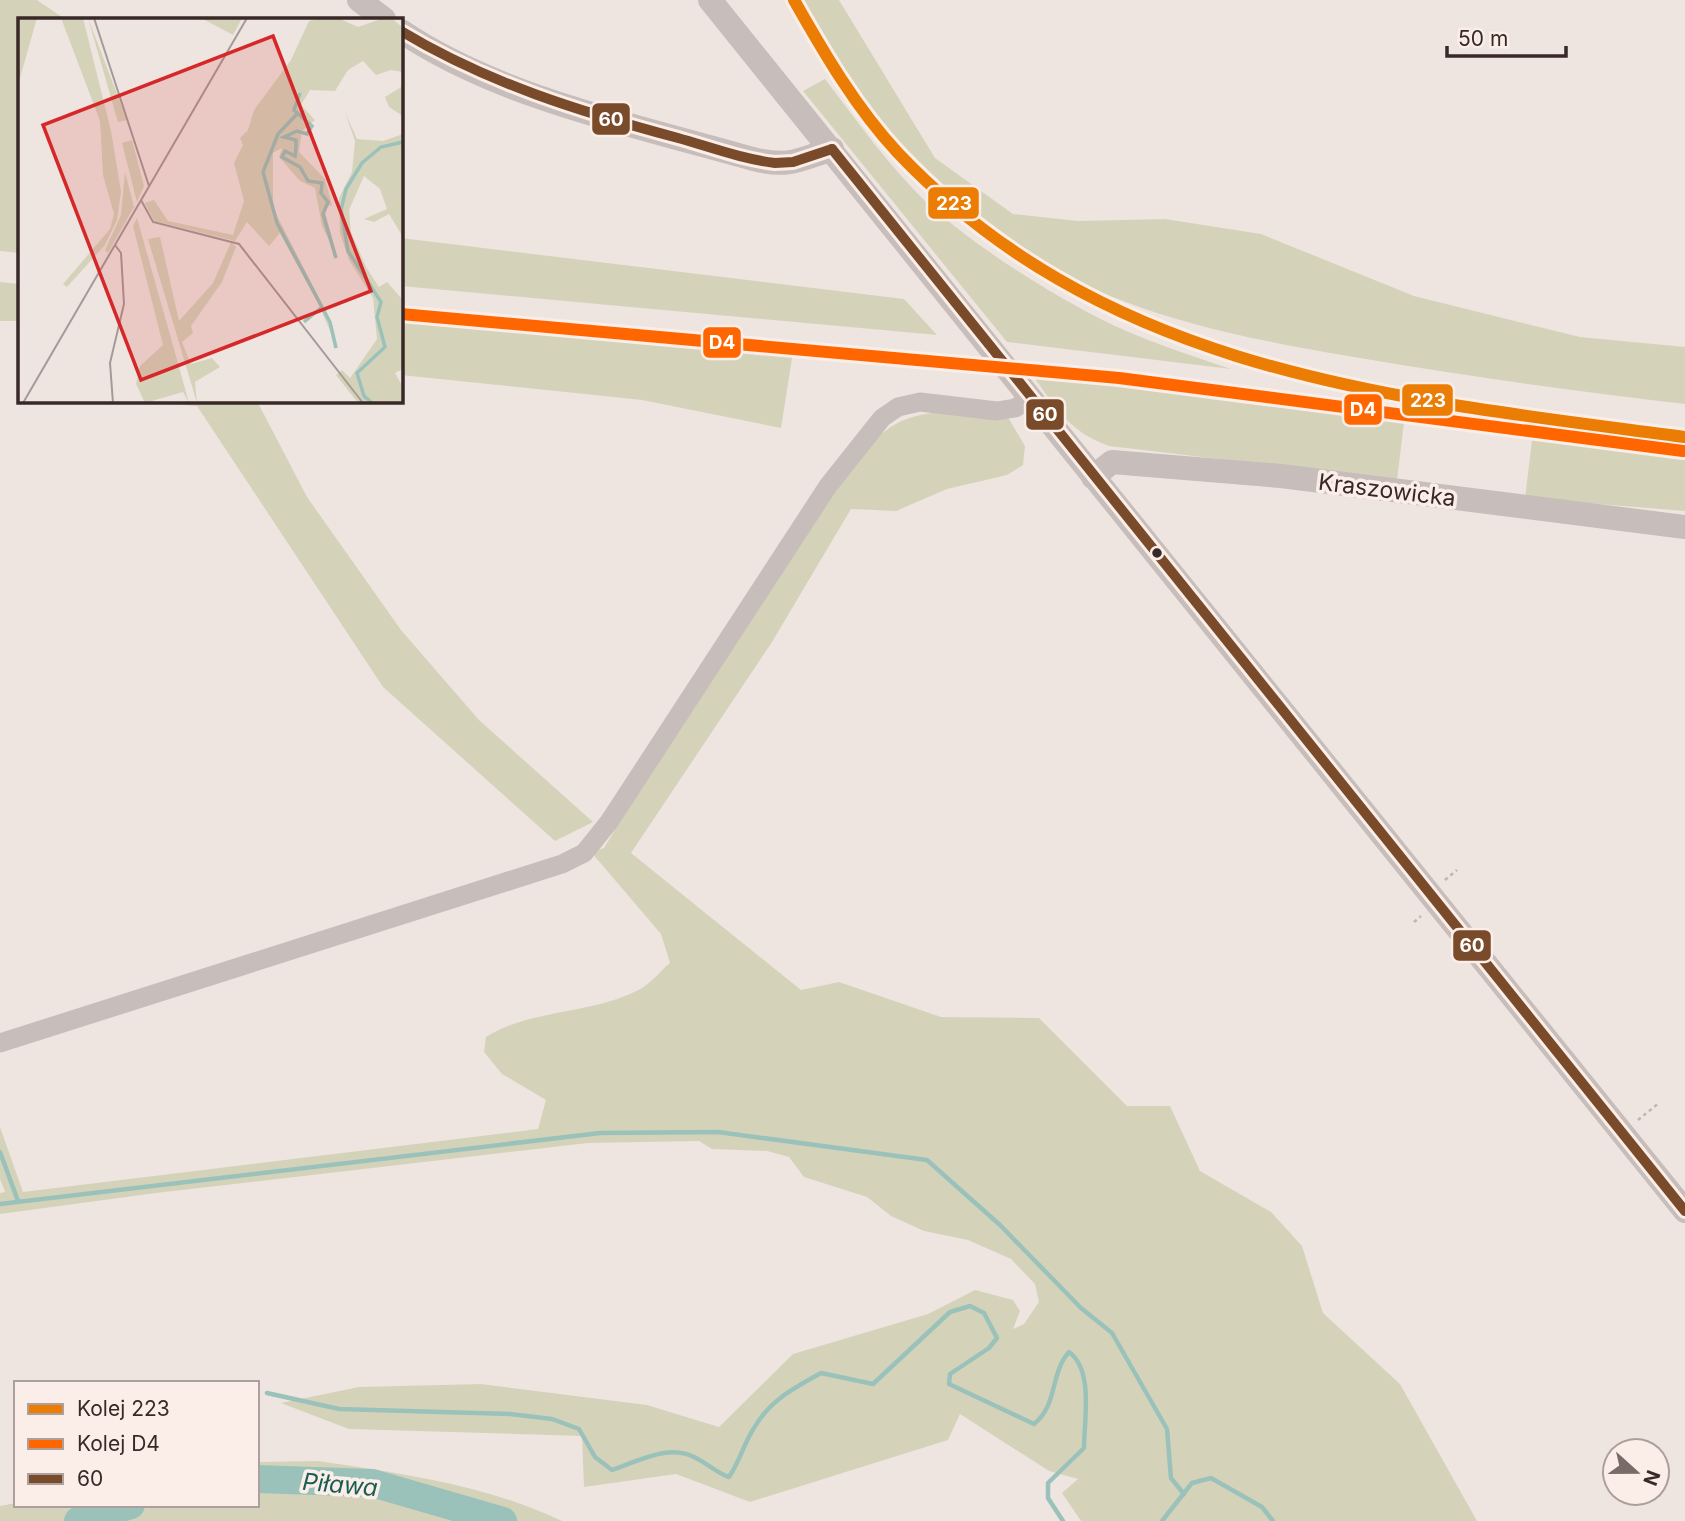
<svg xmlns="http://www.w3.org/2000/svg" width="1685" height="1521" viewBox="0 0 1685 1521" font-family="Inter,sans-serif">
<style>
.green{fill:#d4d3ba}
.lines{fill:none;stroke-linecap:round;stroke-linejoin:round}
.stream{stroke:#9bc2ba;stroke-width:4.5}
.river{stroke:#9bc2ba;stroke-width:28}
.path{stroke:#c0b5b2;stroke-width:2.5;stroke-dasharray:3.5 3.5;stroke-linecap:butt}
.minor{stroke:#c7bdba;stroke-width:19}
.tertiary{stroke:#c7bdba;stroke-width:24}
.bus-1-casing{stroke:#fbeee8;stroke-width:16}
.bus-1{stroke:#7a4b2a;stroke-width:10}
.rail-1-casing{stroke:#fbeee8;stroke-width:18}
.rail-2-casing{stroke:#fbeee8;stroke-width:18}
.rail-1{stroke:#eb7c04;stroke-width:12}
.rail-2{stroke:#f60;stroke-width:12}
.bus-dot{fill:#382927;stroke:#fbeee8;stroke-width:2.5}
.labels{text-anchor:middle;stroke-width:7;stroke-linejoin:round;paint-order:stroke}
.street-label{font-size:23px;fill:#382927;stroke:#fbeee8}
.water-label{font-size:24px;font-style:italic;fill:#1a5d54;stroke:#fbeee8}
.inset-river{fill:none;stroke:#9bc2ba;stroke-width:3.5}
.inset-road{fill:none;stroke:#a59a97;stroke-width:2}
.view{fill:#d62828;fill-opacity:0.15;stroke:#d62828;stroke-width:3.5}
.inset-edge{fill:none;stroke:#382927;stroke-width:3.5}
.line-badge{stroke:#fbeee8;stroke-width:2.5}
.badge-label{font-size:19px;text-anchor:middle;font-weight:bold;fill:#fff}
</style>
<rect width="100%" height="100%" fill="#eee5e1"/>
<g class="green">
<path d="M0,0H37L65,19H19V253L0,251Z"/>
<path d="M804,0H839L935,158L1013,214L1078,221L1165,219L1261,234L1414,296L1580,337L1685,347V404C1574,391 1464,376 1354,357C1277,344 1196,329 1123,301C1047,272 973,224 915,167C865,116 837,62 804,0Z"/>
<path d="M825,79C857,121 888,165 926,202C976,248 1073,310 1136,335C1167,348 1199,358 1231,369L1007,342L803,91Z"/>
<path d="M401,238L904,299L937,335L401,286Z"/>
<path d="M0,282L19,284V321H0Z"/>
<path d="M401,315L793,352L781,428L642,400L401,375Z"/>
<path d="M1029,370L1405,414L1397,480L1109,446C1067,431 1054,405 1029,370Z"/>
<path d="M155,401H257L307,497L401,630L479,720L593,822L555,841L383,687L197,406L156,403Z"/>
<path d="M941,412L1009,419L1025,446L1023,465L1007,475L947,489L896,511L851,509L772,642L631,853L801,990L839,982L941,1017L1039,1018L1127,1106H1170L1200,1171L1271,1212L1302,1246L1323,1313L1400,1384L1477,1521H1081L1062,1493L1078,1479L1049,1471L960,1414L948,1440L750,1502L676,1474L584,1487L582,1436L349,1429L281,1403L359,1387L481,1384L647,1405L719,1427L793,1354L928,1314L975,1290L1013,1300L1020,1311L1013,1329L1024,1324L1039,1302L1035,1284L1011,1259L968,1240L924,1231L891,1216L867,1197L804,1177L789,1157L767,1151L712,1149L699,1141L588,1143L156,1193L0,1214V1193L5,1192L0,1179V1127L23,1192L538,1129L546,1100L502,1074L484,1052L486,1037C532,1008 594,1015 642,988C652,982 661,970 670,963L661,934L591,852L604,848L660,756L858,456C887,427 899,416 941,412Z"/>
<path d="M1490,420L1685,448V511L1525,498L1532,440L1487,434Z"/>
<path d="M318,1461C399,1473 487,1485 562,1521H0V1506L16,1503L257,1505V1462Z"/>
</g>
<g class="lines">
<g class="stream">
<path d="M0,1152L18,1201"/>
<path d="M0,1204L600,1133L718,1132L927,1160L1000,1225L1081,1308L1112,1333L1167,1429L1171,1478L1184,1494"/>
<path d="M267,1393L339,1409L510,1414L552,1419L579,1429L595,1457L612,1470C639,1461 669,1443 696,1458C708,1464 717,1473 729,1477C740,1461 744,1443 754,1428C770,1400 794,1388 821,1373L873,1384L950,1312L970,1306L984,1313L997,1338L989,1348L950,1374L949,1384L1034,1424C1058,1405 1050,1373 1069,1352C1094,1370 1084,1421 1084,1448L1048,1483V1498L1063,1521"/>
<path d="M1162,1521L1192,1483L1211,1478L1262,1507L1273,1521"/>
</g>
<g class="river">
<path d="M257,1479L372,1483L503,1521"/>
<path d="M78,1521L131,1505"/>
</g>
<g class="path">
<path d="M1445,880L1457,870"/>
<path d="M1414,922L1421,916"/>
<path d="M1638,1120L1659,1103"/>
</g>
<path class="minor" d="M0,1043L562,864L584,853L609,822L828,486L882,418L898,407L920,402L997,411L1015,408L1032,398"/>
<g class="tertiary">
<path d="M359,0L384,19"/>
<path d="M710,0L1685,1211"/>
<path d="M401,31C500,98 638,126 753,159C788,168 799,160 832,149"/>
<path d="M1093,477L1112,462L1281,476L1685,527"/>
</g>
<defs>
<g id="bus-1">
<path d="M401,31C487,83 581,112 678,138C710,147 742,159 775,163L793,162L832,149"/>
<path d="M832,149L1685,1211"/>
</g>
</defs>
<use href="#bus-1" class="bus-1-casing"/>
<use href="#bus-1" class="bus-1"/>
<defs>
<path id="rail-1" d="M794,0C824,53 856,108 898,153C1109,375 1399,399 1685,437"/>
<path id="rail-2" d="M401,314L1119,378L1683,451"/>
</defs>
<use href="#rail-1" class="rail-1-casing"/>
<use href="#rail-2" class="rail-2-casing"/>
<use href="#rail-1" class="rail-1"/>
<use href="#rail-2" class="rail-2"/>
</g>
<circle class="bus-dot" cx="1157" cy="553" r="6"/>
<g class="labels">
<g class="street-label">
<text transform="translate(1387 490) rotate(7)" y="8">Kraszowicka</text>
</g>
<g class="water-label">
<text transform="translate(340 1485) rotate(5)" y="8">Piława</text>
</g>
</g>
<g transform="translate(18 18)">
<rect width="385" height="385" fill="#eee5e1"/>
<path d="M2,0H19L0,67V5ZM43,0H65L93,113L103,174L99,202L87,227L49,269L45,266L92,211L96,196L85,157L82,103ZM70,0L109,102L100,104L102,111ZM183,0H224L215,17ZM303,0H320L340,9L363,1L376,2L385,10V54L373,52L358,57L345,43L330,52L317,73L292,72L283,87L297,102L284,113L281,134L307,161L314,187L306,190L319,238L304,208L297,170L282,163L261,139L264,130L255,135V190L313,303L320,331L303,292L285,304L302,289L262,215L251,228L229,204L217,223L136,203L127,185L136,182L150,203L215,217L226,183L216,145L225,127L222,120L230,112L236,92L273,42L291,3ZM385,68V98L371,89L367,79ZM327,94L339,121L365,123L385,116V219L371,196L356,204L346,201L369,191L362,171L346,158L331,192L333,214L348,249L361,269L369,264L383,280L385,351L377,355L385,369V385H340L318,357L324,352L332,360L359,321L355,280L331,242L322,215L321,180L334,154L337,123ZM114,122L126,168L119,184L104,125ZM107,154L116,189L90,235L87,232L103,197ZM119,200L156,331L171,385L165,374L127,385L118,366L122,348L145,327L115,208ZM142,219L161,303L195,265L213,224L218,229L204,264L173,308L175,315L164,324L173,346L194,340L202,349L177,364L179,385L130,221Z" fill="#d4d3ba"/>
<path class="inset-river" d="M282,75L276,92L294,108L289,116L279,113L266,119L278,122V130L277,138L267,133L264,139L282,149L290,163L304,165L303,175L310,184L305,196L318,240M280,95L260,116L245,154L259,205L312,304L318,330M286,304L304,289M354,385L346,378L339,355L367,329L359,299L363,284L330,233L323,192L328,171L344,145L363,129L385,124"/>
<path class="inset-road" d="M76,0L131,168M123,182L135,204L221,226L345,385M5,385L229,0M95,385L92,345L106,286L103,235L97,227"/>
<path class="view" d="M255,18L353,273L123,362L25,107Z"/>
<rect width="385" height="385" class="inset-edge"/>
</g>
<g class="line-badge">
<rect x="591" y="102" width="40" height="34" rx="7" fill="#7a4b2a"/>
<rect x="927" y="186" width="53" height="34" rx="7" fill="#eb7c04"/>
<rect x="702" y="326" width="40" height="33" rx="7" fill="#f60"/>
<rect x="1401" y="383" width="53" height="34" rx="7" fill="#eb7c04"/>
<rect x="1343" y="393" width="40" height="33" rx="7" fill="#f60"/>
<rect x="1025" y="398" width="40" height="33" rx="7" fill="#7a4b2a"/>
<rect x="1452" y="929" width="40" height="33" rx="7" fill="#7a4b2a"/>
</g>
<g class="badge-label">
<text x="611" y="126">60</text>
<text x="954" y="210">223</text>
<text x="722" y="349">D4</text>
<text x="1428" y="407">223</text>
<text x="1363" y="416">D4</text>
<text x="1045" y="421">60</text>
<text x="1472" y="952">60</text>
</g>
<rect x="14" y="1381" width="245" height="126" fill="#fbeee8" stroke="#ad9f9b" stroke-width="2"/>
<rect x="28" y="1404" width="35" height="10" fill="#eb7c04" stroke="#ad9f9b" stroke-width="2"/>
<text x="77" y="1416" font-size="21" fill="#382927">Kolej 223</text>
<rect x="28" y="1439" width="35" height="10" fill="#ff6600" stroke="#ad9f9b" stroke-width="2"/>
<text x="77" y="1451" font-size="21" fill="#382927">Kolej D4</text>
<rect x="28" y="1474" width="35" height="10" fill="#7a4b2a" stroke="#ad9f9b" stroke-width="2"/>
<text x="77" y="1486" font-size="21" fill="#382927">60</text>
<g transform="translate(1636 1472) rotate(111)"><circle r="33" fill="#fbeee8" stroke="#ad9f9b" stroke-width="2"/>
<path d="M0-5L12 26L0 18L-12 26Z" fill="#786b68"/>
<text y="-10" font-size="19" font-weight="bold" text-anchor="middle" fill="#382927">N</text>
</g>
<path d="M1447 46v10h119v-10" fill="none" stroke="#382927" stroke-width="3.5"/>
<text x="1458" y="46" font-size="21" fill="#382927" stroke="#fbeee8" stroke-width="5" paint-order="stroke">50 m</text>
</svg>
